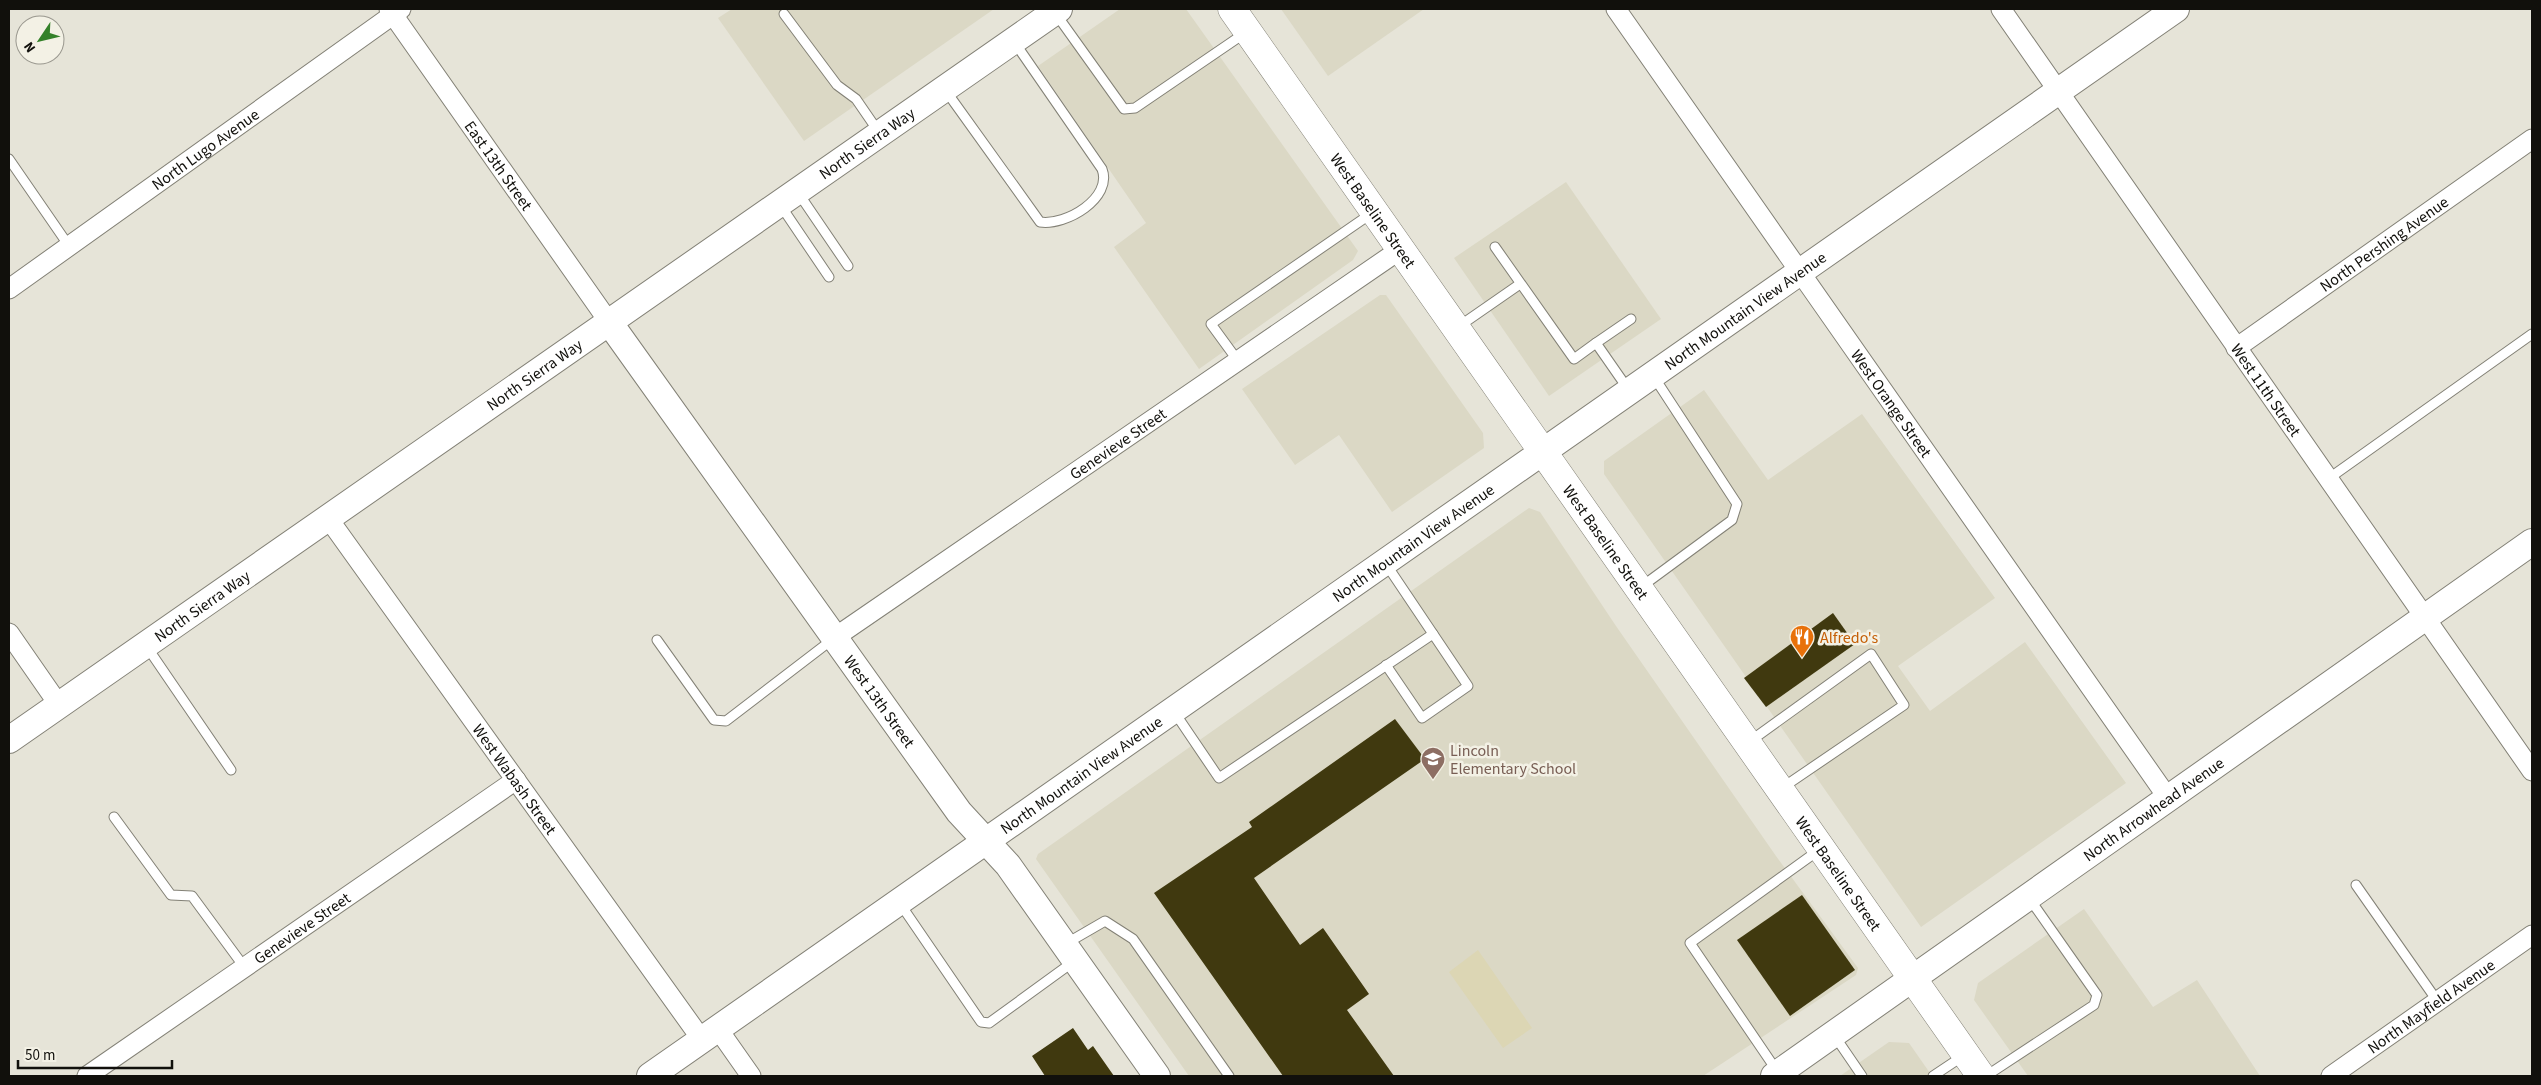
<svg xmlns="http://www.w3.org/2000/svg" width="2541" height="1085" viewBox="0 0 2541 1085" font-family="'Source Sans 3',sans-serif">
<style>
.built{fill:#dbd8c5}
.green{fill:#dcd6b4}
.building{fill:#40390f}
.lines{fill:none;stroke-linecap:round;stroke-linejoin:round}
.lane-casing{stroke:#838176;stroke-width:11}
.street-casing{stroke:#838176;stroke-width:21}
.secondary-casing{stroke:#838176;stroke-width:28}
.primary-casing{stroke:#838176;stroke-width:29}
.lane{stroke:#fff;stroke-width:9}
.street{stroke:#fff;stroke-width:19}
.secondary{stroke:#fff;stroke-width:26}
.primary{stroke:#fff;stroke-width:28}
.labels{text-anchor:middle;stroke-width:5;stroke-linejoin:round;paint-order:stroke}
.street-label{font-size:16px;fill:#11100c;stroke:#f3f1e5}
.food-label{font-size:16px;fill:#c56008;stroke:#f3f1e5;text-anchor:start}
.education-label{font-size:16px;fill:#785e54;stroke:#f3f1e5;text-anchor:start}
</style>
<rect width="100%" height="100%" fill="#e6e4d8"/>
<g class="built">
<path d="M732,9H994L804,141L718,18Z"/>
<path d="M1120,9H1186L1358,251L1353,260L1199,369L1114,247L1146,223L1038,66Z"/>
<path d="M1281,9H1424L1328,76Z"/>
<path d="M1566,182L1661,319L1549,396L1454,258Z"/>
<path d="M1380,295H1386L1483,433L1484,448L1392,512L1339,435L1295,465L1242,389Z"/>
<path d="M1704,390L1768,480L1862,414L1995,598L1898,666L1930,711L2025,642L2126,783L1921,927L1604,474V461Z"/>
<path d="M1529,508L1540,512L1616,626L1776,856L1858,968L1856,975L1703,1076H1189L1036,859L1038,854Z"/>
<path d="M2084,909L2153,1007L2197,980L2260,1076H2028L1974,1000L1978,983Z"/>
<path d="M1889,1042L1909,1043L1932,1076H1840Z"/>
</g>
<path class="green" d="M1478,950L1532,1028L1503,1048L1449,972Z"/>
<g class="building">
<path d="M1833,613L1855,644L1766,707L1744,678Z"/>
<path d="M1395,719L1425,759L1254,878L1300,945L1323,928L1369,994L1347,1010L1394,1076H1283L1154,893L1252,827L1249,822Z"/>
<path d="M1802,895L1855,970L1790,1016L1737,940Z"/>
<path d="M1073,1028L1088,1050L1093,1046L1114,1076H1045L1032,1056Z"/>
</g>
<g class="lines">
<defs>
<g id="lane">
<path d="M784,14L837,85L856,99L878,131"/>
<path d="M1056,14L1124,109L1135,108L1245,33"/>
<path d="M946,91L1040,222C1066,226 1113,198 1102,169L1015,43"/>
<path d="M9,159L69,246"/>
<path d="M799,194L848,266"/>
<path d="M781,206L829,277"/>
<path d="M1495,247L1574,359L1596,343L1628,389"/>
<path d="M1458,327L1520,284"/>
<path d="M1596,343L1631,319"/>
<path d="M1238,361L1211,324L1372,213"/>
<path d="M2328,479L2532,334"/>
<path d="M1386,564L1468,686L1422,718L1386,665"/>
<path d="M1641,587L1732,520L1737,504L1654,377"/>
<path d="M657,640L714,720L726,721L833,639"/>
<path d="M147,647L231,770"/>
<path d="M1175,713L1219,778L1433,634"/>
<path d="M1749,742L1871,654L1904,705L1782,788"/>
<path d="M114,817L171,895L192,896L245,968"/>
<path d="M2356,885L2438,1002"/>
<path d="M901,905L981,1022L989,1023L1073,962"/>
<path d="M1067,943L1105,921L1133,939L1229,1076"/>
<path d="M1834,1035L1862,1076"/>
<path d="M1777,1071L1690,943L1819,850"/>
<path d="M1933,1076L1963,1056"/>
<path d="M1986,1076L2094,1005L2097,995L2029,898"/>
</g>
<g id="street">
<path id="s1" d="M389,9L609,322"/>
<path id="s2" d="M1616,9L2168,798"/>
<path id="s3" d="M2001,9L2532,771"/>
<path id="s4" d="M9,289L401,9"/>
<path id="s5" d="M2236,348L2532,139"/>
<path id="s6" d="M328,518L702,1040"/>
<path d="M9,633L59,705"/>
<path id="s7" d="M834,638L1401,249"/>
<path d="M718,1029L751,1076"/>
<path id="s8" d="M87,1076L516,780"/>
<path id="s9" d="M2331,1076L2532,935"/>
</g>
<g id="secondary">
<path id="s10" d="M609,322L959,812L1008,865L1157,1076"/>
<path id="s11" d="M9,740L1059,9"/>
<path id="s12" d="M650,1076L2176,9"/>
<path id="s13" d="M1774,1076L2532,542"/>
</g>
<g id="primary">
<path id="s14" d="M1232,9L1981,1076"/>
</g>
</defs>
<use href="#lane" class="lane-casing"/>
<use href="#street" class="street-casing"/>
<use href="#secondary" class="secondary-casing"/>
<use href="#primary" class="primary-casing"/>
<use href="#lane" class="lane"/>
<use href="#street" class="street"/>
<use href="#secondary" class="secondary"/>
<use href="#primary" class="primary"/>
</g>
<defs>
<symbol id="restaurant-pin" viewBox="-11 -11 22 30"><path d="M0 17L-7.5 6A9.5 9.5 0 1 1 7.5 6Z" fill="#e8710a" stroke="#f3f1e5"/><path d="M-5-6h1v4h1v-4h1v4h1v-4h1v5L-1.5 .5V6h-2V.5L-5-1ZM5-6V6H3V1.5H1.5Q1.5-4 5-6Z" fill="#fff"/></symbol>
<symbol id="school-pin" viewBox="-11 -11 22 30"><path d="M0 17L-7.5 6A9.5 9.5 0 1 1 7.5 6Z" fill="#8d6e63" stroke="#f3f1e5"/><path d="M0-5L7-2L0 1L-7-2ZM-4 1L0 2.5L4 1V4Q0 6-4 4Z" fill="#fff"/></symbol>
</defs>
<g fill-rule="evenodd">
<use href="#restaurant-pin" x="1788" y="623" width="28" height="38"/>
<use href="#school-pin" x="1419" y="745" width="28" height="38"/>
</g>
<g class="labels">
<g class="street-label">
<text dy="6" stroke="none"><textPath href="#s11" startOffset="1045">North Sierra Way</textPath></text>
<text dy="6" stroke="none"><textPath href="#s4" startOffset="241">North Lugo Avenue</textPath></text>
<text dy="6" stroke="none"><textPath href="#s1" startOffset="191">East 13th Street</textPath></text>
<text dy="6" stroke="none"><textPath href="#s14" startOffset="246">West Baseline Street</textPath></text>
<text dy="6" stroke="none"><textPath href="#s5" startOffset="181">North Pershing Avenue</textPath></text>
<text dy="6" stroke="none"><textPath href="#s12" startOffset="1336">North Mountain View Avenue</textPath></text>
<text dy="6" stroke="none"><textPath href="#s11" startOffset="640">North Sierra Way</textPath></text>
<text dy="6" stroke="none"><textPath href="#s3" startOffset="464">West 11th Street</textPath></text>
<text dy="6" stroke="none"><textPath href="#s2" startOffset="481">West Orange Street</textPath></text>
<text dy="6" stroke="none"><textPath href="#s7" startOffset="344">Genevieve Street</textPath></text>
<text dy="6" stroke="none"><textPath href="#s14" startOffset="651">West Baseline Street</textPath></text>
<text dy="6" stroke="none"><textPath href="#s12" startOffset="931">North Mountain View Avenue</textPath></text>
<text dy="6" stroke="none"><textPath href="#s11" startOffset="235">North Sierra Way</textPath></text>
<text dy="6" stroke="none"><textPath href="#s10" startOffset="466">West 13th Street</textPath></text>
<text dy="6" stroke="none"><textPath href="#s12" startOffset="526">North Mountain View Avenue</textPath></text>
<text dy="6" stroke="none"><textPath href="#s6" startOffset="321">West Wabash Street</textPath></text>
<text dy="6" stroke="none"><textPath href="#s13" startOffset="464">North Arrowhead Avenue</textPath></text>
<text dy="6" stroke="none"><textPath href="#s14" startOffset="1056">West Baseline Street</textPath></text>
<text dy="6" stroke="none"><textPath href="#s8" startOffset="261">Genevieve Street</textPath></text>
<text dy="6" stroke="none"><textPath href="#s9" startOffset="122">North Mayfield Avenue</textPath></text>
</g>
<g class="food-label">
<text x="1820" y="643">Alfredo's</text>
</g>
<g class="education-label">
<text x="1450" y="756">Lincoln<tspan x="1450" dy="18">Elementary School</tspan></text>
</g>
</g>
<rect width="2541" height="1085" fill="none" stroke="#11100c" stroke-width="20"/>
<g transform="translate(40 40) rotate(235)"><circle r="24" fill="#f3f1e5" stroke="#99978e"/>
<path d="M0-4L9 19L0 12L-9 19Z" fill="#348129"/>
<text y="-8" font-size="14" font-weight="bold" text-anchor="middle" fill="#11100c">N</text>
</g>
<path d="M18 1060v8h154v-8" fill="none" stroke="#11100c" stroke-width="2.5"/>
<text x="25" y="1060" font-size="15" fill="#11100c" stroke="#f3f1e5" stroke-width="4" paint-order="stroke">50 m</text>
</svg>
